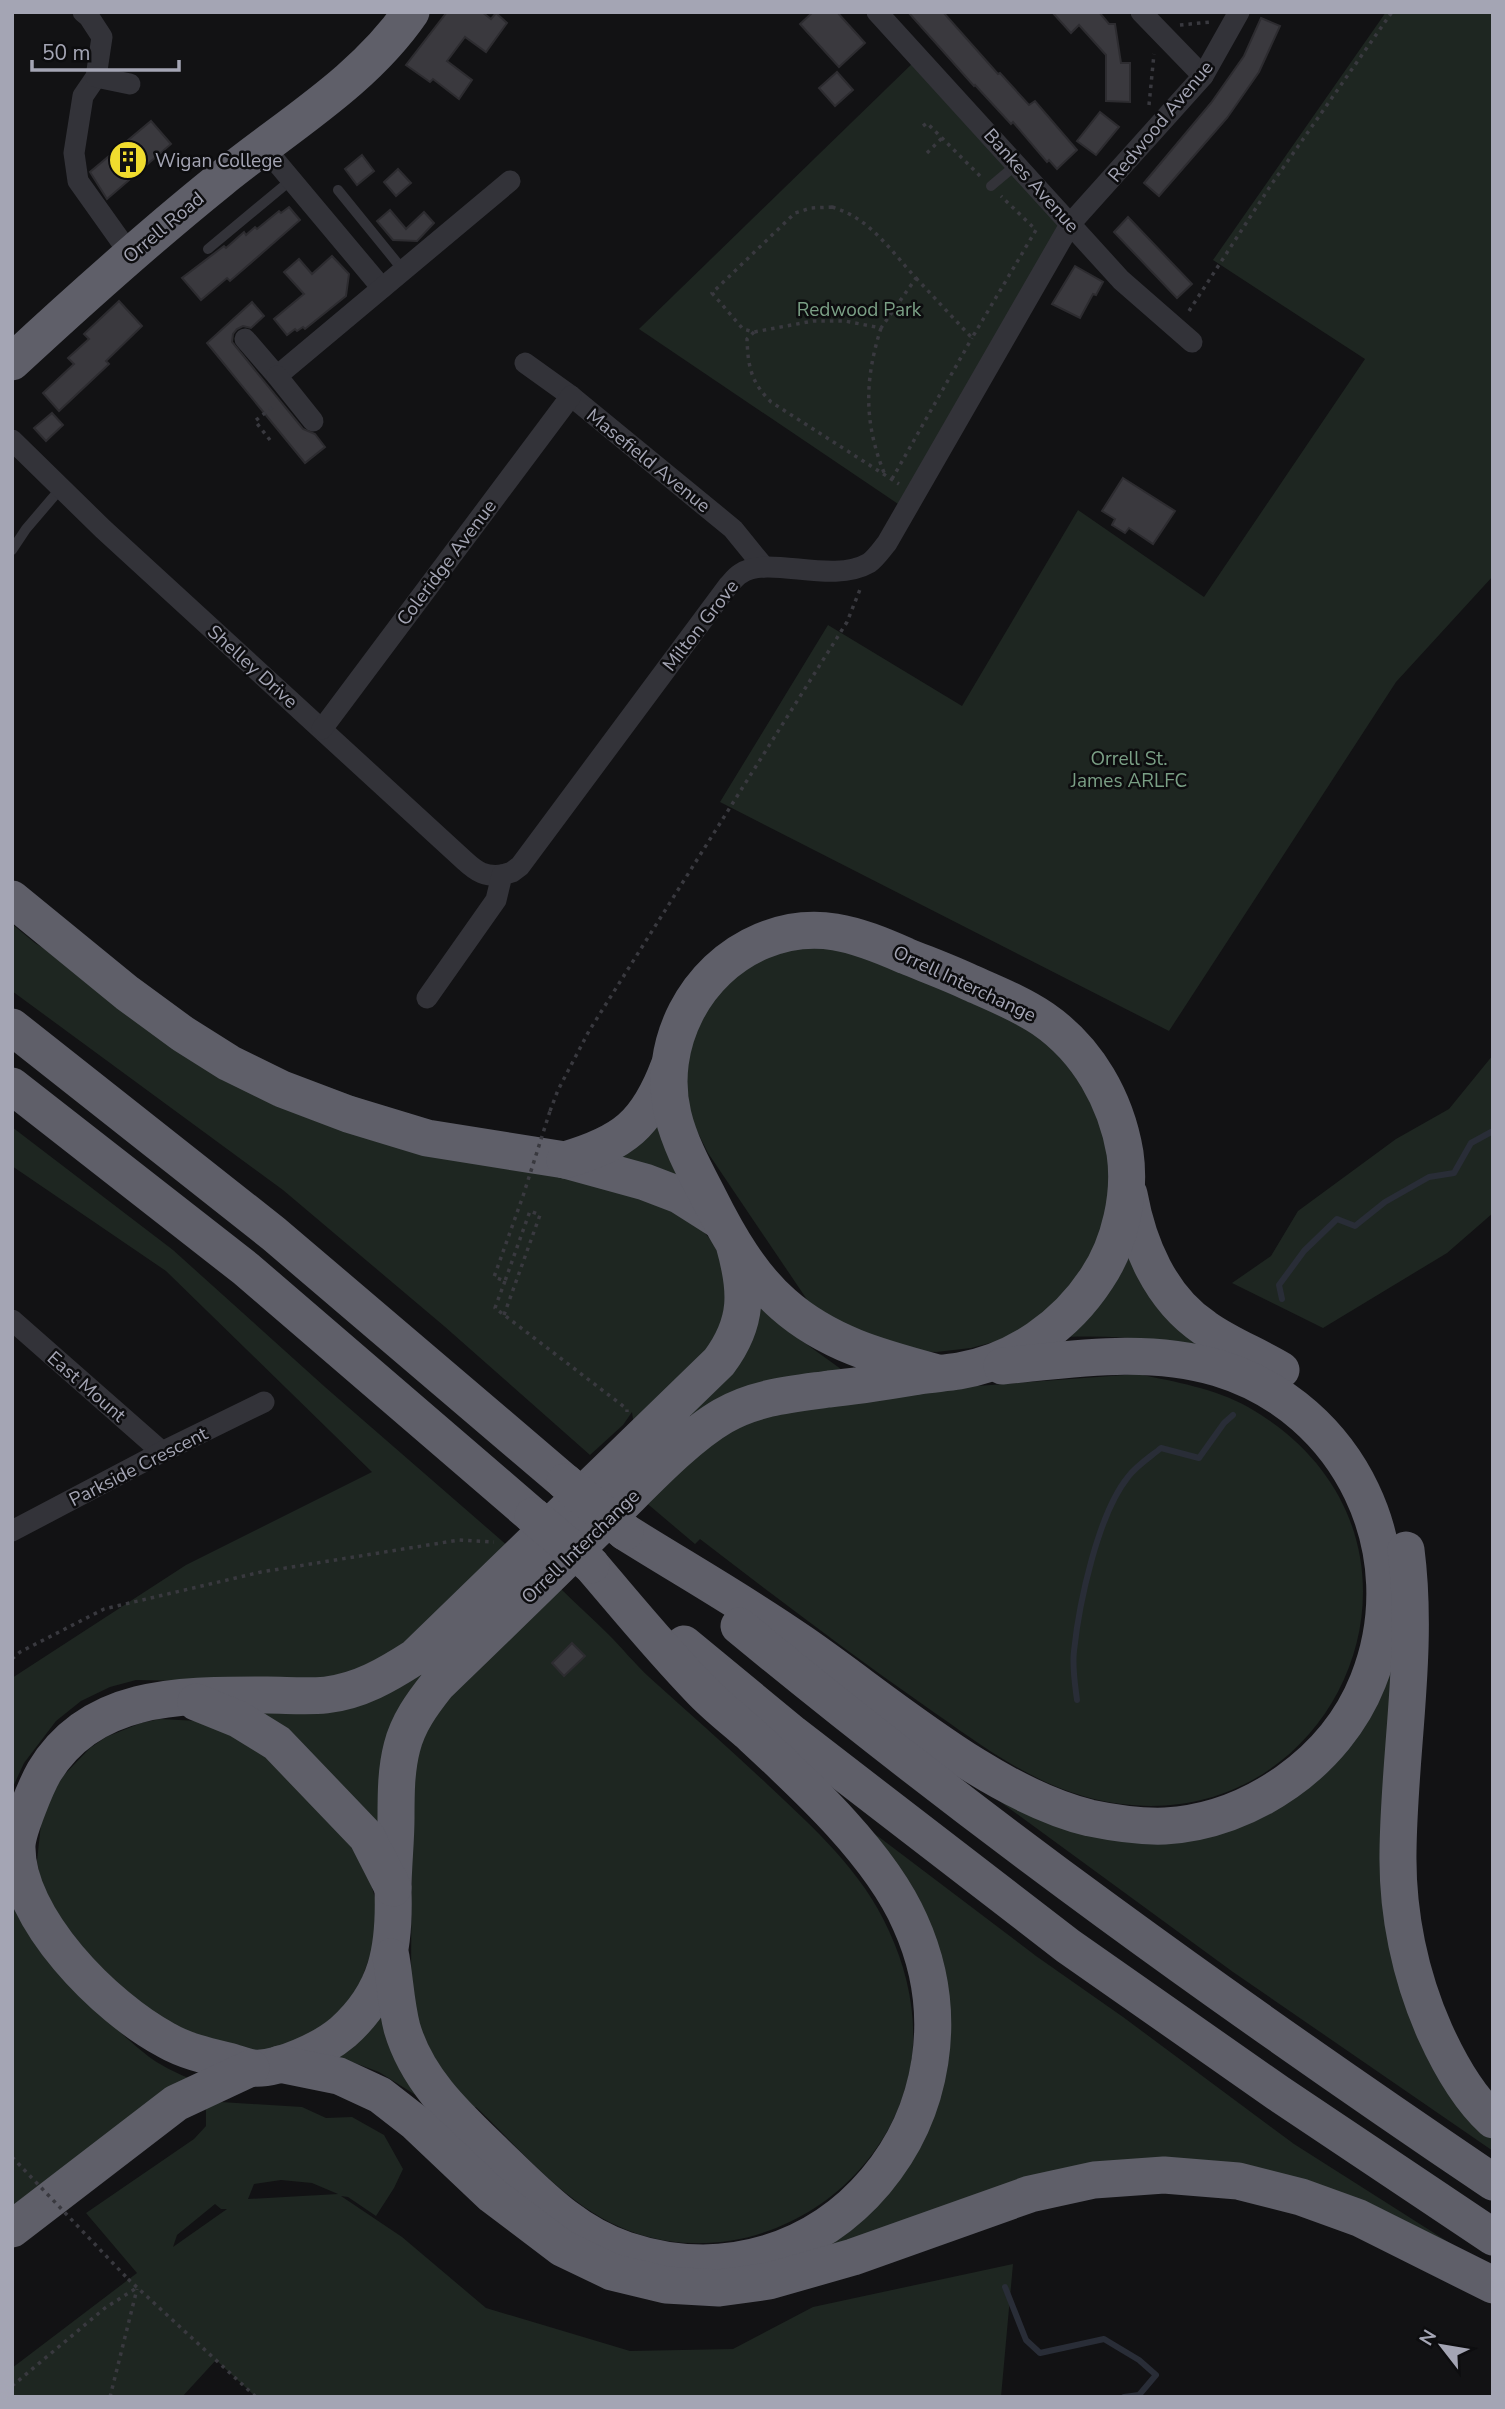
<svg xmlns="http://www.w3.org/2000/svg" width="1505" height="2409" viewBox="0 0 1505 2409" font-family="'Nunito Sans',sans-serif">
<style>
.green{fill:#1e2621;fill-rule:evenodd}
.lines{fill:none;stroke-linecap:round;stroke-linejoin:round}
.stream{stroke:#292d37;stroke-width:6}
.building{fill:#3a393e;stroke:#2d2c30;stroke-width:2}
.path{stroke:#39393f;stroke-width:3.5;stroke-dasharray:3.5 5;stroke-linecap:butt}
.lane{stroke:#333339;stroke-width:10}
.street{stroke:#333339;stroke-width:21}
.highway{stroke:#5f5f69;stroke-width:37}
.path-bridge{stroke:#39393f;stroke-width:3.5;stroke-dasharray:3.5 5;stroke-linecap:butt}
.highway-bridge{stroke:#5f5f69;stroke-width:37}
.labels{text-anchor:middle;stroke-width:5;stroke-linejoin:round;paint-order:stroke}
.street-label{font-size:19px;fill:#a4a5b4;stroke:#0d0d0f}
.poi-label{font-size:19px;fill:#a4a5b4;stroke:#0d0d0f;text-anchor:start}
.park-label{font-size:19px;fill:#7a9f85;stroke:#0d0d0f}
</style>
<rect width="100%" height="100%" fill="#121214"/>
<g class="green">
<path d="M1386,12H1493V576L1396,682L1169,1031L720,802L828,625L962,706L1078,510L1204,597L1365,359L1213,260Z"/>
<path d="M919,57L1071,223L907,510L639,329Z"/>
<path d="M12,924L35,943L92,978L159,1027L692,1217L714,1244L728,1272V1311L716,1340L634,1426L632,1412L623,1425L590,1455L444,1326L283,1190L12,991Z"/>
<path d="M801,945L844,946L1020,1022L1054,1046L1081,1078L1100,1116L1111,1162L1108,1215L1093,1258L1066,1295L1035,1324L1001,1340L971,1348L936,1352L899,1351L867,1343L810,1304L708,1153L690,1117L685,1062L696,1027L712,997L737,974L766,956Z"/>
<path d="M1493,1055V1213L1447,1253L1323,1328L1232,1283L1271,1256L1298,1211L1396,1139L1449,1109Z"/>
<path d="M659,1109L698,1195L603,1158Z"/>
<path d="M12,1127L173,1250L325,1387L509,1547L405,1647L350,1674L282,1683L136,1680L110,1687L81,1701L56,1721L24,1763L12,1789V1678L186,1565L372,1472L166,1271L12,1166Z"/>
<path d="M1129,1246L1220,1351C1167,1340 1121,1335 1066,1337Z"/>
<path d="M758,1294L798,1338L845,1372L624,1484Z"/>
<path d="M1138,1374C1175,1382 1214,1388 1248,1407C1479,1539 1330,1867 1083,1796C1024,1779 974,1740 925,1706C848,1652 774,1596 700,1539L695,1544L643,1500L714,1437L814,1398Z"/>
<path d="M561,1589C576,1604 593,1619 608,1634C622,1648 635,1664 649,1677C689,1713 729,1748 768,1785C814,1828 863,1872 889,1931C908,1972 918,2019 911,2064C890,2188 759,2272 638,2234C571,2212 525,2154 476,2107L469,2111L448,2086L420,2033L411,1988L412,1771L419,1741L452,1690Z"/>
<path d="M1393,1634L1385,1883L1493,2137V2151L1233,1972L961,1773L1037,1812L1252,1820Z"/>
<path d="M425,1666L430,1673L383,1841L257,1712Z"/>
<path d="M160,1719L198,1721L250,1741L354,1847L370,1880L375,1898L378,1934L353,2003L295,2049L204,2051L103,1973L44,1897L37,1861L41,1824L54,1790L64,1775L90,1748L106,1737L141,1723Z"/>
<path d="M842,1809L1036,1956L1123,2017L1294,2144L1475,2259L1235,2165L812,2257L946,2044Z"/>
<path d="M12,1901C27,1942 57,1969 87,1999C105,2017 123,2036 143,2052C158,2065 177,2073 195,2081L12,2213Z"/>
<path d="M385,2001L422,2099L379,2072L333,2055Z"/>
<path d="M221,2102L302,2107L326,2118L352,2117L384,2135L403,2169L394,2188L376,2216L348,2197L341,2196L402,2237L486,2308L630,2351L733,2349L813,2307L1013,2264L1001,2397H256L216,2360L182,2397H12V2368L137,2273L86,2213L194,2139L206,2126V2106ZM281,2180L312,2183L338,2194L248,2199L254,2184ZM215,2204L221,2209H227L173,2247L177,2235Z"/>
</g>
<g class="lines">
<g class="stream">
<path d="M1282,1299L1279,1285L1304,1251L1337,1219L1355,1226L1385,1202L1429,1177L1454,1173L1471,1143L1493,1131"/>
<path d="M1077,1700C1075,1684 1072,1667 1074,1651C1079,1603 1098,1514 1128,1477C1136,1466 1150,1457 1161,1448L1199,1458L1224,1423L1233,1415"/>
<path d="M1005,2287L1026,2340L1040,2353L1104,2339L1139,2360L1156,2375L1139,2395L1124,2397"/>
</g>
</g>
<g class="building">
<path d="M447,12H482L491,19L496,13L507,23L486,52L465,37L447,61L472,80L459,99L433,79L430,82L406,65Z"/>
<path d="M813,12H837L865,43L839,67L800,24Z"/>
<path d="M908,12H943L998,74L1000,73L1029,105L1035,101L1077,150L1057,169L1049,160L1047,162L1013,122L1011,124L975,85L974,86Z"/>
<path d="M1052,12H1099L1109,24H1115L1121,63H1130V102L1106,101V55L1079,25L1071,33Z"/>
<path d="M1261,18L1280,26L1259,72L1227,118L1159,196L1144,183L1211,103L1244,56Z"/>
<path d="M837,72L853,90L835,106L819,88Z"/>
<path d="M1100,112L1119,127L1096,155L1077,141Z"/>
<path d="M151,121L171,144L107,199L90,172Z"/>
<path d="M362,155L374,171L357,185L345,169Z"/>
<path d="M398,169L411,183L396,196L384,182Z"/>
<path d="M289,207L300,220L230,281L227,278L201,300L182,278L224,246L226,248L244,232L246,235L255,227L257,229L279,211L281,213Z"/>
<path d="M390,210L406,229L424,212L434,223L417,241L393,240L377,221Z"/>
<path d="M1128,217L1192,284L1177,298L1114,232Z"/>
<path d="M332,256L349,274L346,296L305,329L303,327L297,331L295,329L287,335L274,319L304,294L284,272L299,259L312,274Z"/>
<path d="M1075,266L1103,282L1096,295L1093,294L1080,318L1052,304Z"/>
<path d="M119,301L142,326L106,361L109,364L59,411L43,393L74,364L68,358L89,339L84,334Z"/>
<path d="M252,302L264,316L251,328L243,326L237,329L233,334L232,342L303,429L315,434L325,447L305,463L207,343Z"/>
<path d="M52,413L63,425L46,441L34,428Z"/>
<path d="M1123,478L1175,511L1153,544L1129,528L1125,533L1112,525L1115,519L1102,511Z"/>
<path d="M572,1643L585,1656L564,1676L552,1663Z"/>
</g>
<g class="lines">
<g class="path">
<path d="M1180,25L1211,22"/>
<path d="M1149,105L1154,54"/>
<path d="M923,126L927,123L980,176"/>
<path d="M927,153L942,138"/>
<path d="M832,207C870,218 890,250 916,278L881,328L845,321H813L754,332L743,329L712,293L795,213L811,208Z"/>
<path d="M916,278L972,338L1036,230L1001,196"/>
<path d="M1189,311L1271,185L1392,12"/>
<path d="M881,328C864,381 864,424 885,475"/>
<path d="M754,332L747,339C748,367 751,382 771,402L899,484"/>
<path d="M270,440L255,421L275,405"/>
<path d="M892,479L972,338"/>
<path d="M550,1111L558,1090L589,1031L847,622L861,587"/>
<path d="M505,1281L495,1308L627,1409V1412"/>
<path d="M504,1315L540,1215L530,1211L505,1281L494,1277L523,1196"/>
<path d="M12,1659L20,1652L104,1609L261,1572L459,1540L494,1542"/>
<path d="M128,2279L256,2397"/>
<path d="M12,2386L105,2308L138,2287"/>
<path d="M110,2397L137,2289"/>
</g>
<g class="lane">
<path d="M991,186L1017,164"/>
<path d="M338,190L403,270"/>
<path d="M208,249L291,180"/>
<path d="M12,550L26,529L61,488"/>
</g>
<g class="street">
<path d="M83,12L89,17L102,37L96,77L83,96L74,153L78,181L130,254"/>
<path d="M877,12L1121,280L1192,342"/>
<path d="M1141,12L1203,76"/>
<path d="M96,77L130,84"/>
<path d="M263,146L382,288"/>
<path d="M245,339L277,376L510,181"/>
<path d="M525,363L571,396L733,529L764,567"/>
<path d="M277,376L313,421"/>
<path d="M12,440L103,529L465,861C477,872 485,877 502,875"/>
<path d="M322,729L571,396"/>
<path d="M427,998L496,900L502,875L512,872L520,866L728,586C732,582 735,577 740,574C767,554 831,585 869,563C876,558 882,549 887,543L1071,223L1203,76L1239,12"/>
<path d="M12,1320L162,1452"/>
<path d="M12,1531L162,1452L264,1402"/>
</g>
<g class="highway">
<path d="M12,362C80,299 148,238 220,180C285,127 363,82 411,12"/>
<path d="M12,899L127,993L183,1034L229,1063L282,1089L348,1114L427,1138L565,1160L645,1182L679,1195L720,1221"/>
<path d="M12,1027L274,1234L565,1482"/>
<path d="M12,1086L246,1269L533,1516"/>
<path d="M565,1160C623,1143 647,1125 669,1066"/>
<path d="M1129,1194C1138,1244 1160,1298 1205,1328C1229,1345 1256,1355 1281,1370"/>
<path d="M734,1244C747,1290 749,1322 719,1362L415,1657C387,1675 360,1691 326,1695C306,1697 286,1695 267,1695C185,1695 92,1692 44,1772C36,1786 18,1830 17,1845C15,1918 106,2008 166,2040C185,2051 207,2056 228,2061C236,2063 245,2067 253,2068C279,2070 323,2049 343,2032C388,1992 395,1947 393,1890C393,1866 396,1842 396,1818C396,1794 396,1770 402,1747C408,1723 422,1704 437,1685C495,1629 553,1573 610,1516C642,1485 685,1438 723,1416C756,1397 793,1394 829,1389C860,1386 889,1381 919,1376C932,1374 946,1373 959,1371C1016,1361 1066,1326 1097,1278C1120,1244 1131,1194 1125,1153C1116,1100 1088,1050 1043,1019C1021,1004 996,994 971,983C950,973 928,965 906,956C856,934 815,919 762,941C695,969 656,1045 673,1115C680,1144 695,1171 709,1198C728,1236 751,1276 783,1304C828,1344 882,1358 938,1373"/>
<path d="M625,1532C684,1569 746,1604 803,1644C887,1702 991,1794 1090,1818C1114,1823 1140,1827 1165,1826C1251,1821 1336,1762 1368,1681C1419,1553 1350,1408 1218,1368C1147,1347 1074,1359 1002,1366"/>
<path d="M1406,1550C1419,1650 1399,1751 1398,1852C1397,1913 1410,1976 1435,2032C1449,2063 1468,2097 1493,2120"/>
<path d="M739,1626C980,1825 1234,2007 1493,2182"/>
<path d="M684,1644L793,1734L1068,1946L1278,2093L1493,2237"/>
<path d="M196,1702L238,1719L277,1743L367,1837L393,1888"/>
<path d="M391,1957C395,1981 396,2005 402,2028C418,2083 461,2120 500,2158C539,2195 574,2233 626,2250C828,2317 995,2109 910,1922C880,1853 803,1783 748,1732C732,1718 715,1705 700,1689C662,1650 627,1607 591,1565"/>
<path d="M280,2064L339,2076L380,2095L416,2123L492,2195L562,2248L612,2272L666,2285L719,2288L769,2281L853,2257L1030,2194L1094,2180L1164,2175L1238,2181L1301,2197L1359,2218L1493,2285"/>
<path d="M12,2229L176,2103L251,2068"/>
</g>
<g class="path-bridge">
<path d="M523,1196L550,1111"/>
<path d="M12,2157L128,2279"/>
</g>
<g class="highway-bridge">
<path d="M565,1482L625,1532"/>
<path d="M533,1516L591,1565"/>
</g>
</g>
<defs>
<symbol id="building-disc" viewBox="-11 -11 22 22"><circle r="9.5" fill="#f0dc2e" stroke="#0d0d0f"/><path d="M-4-6H4V6H1V3H-1V6H-4ZM-2.5-4.3h1.7v1.8h-1.7ZM.8-4.3h1.7v1.8H.8ZM-2.5-1h1.7V.8h-1.7ZM.8-1h1.7V.8H.8Z" fill="#111"/></symbol>
</defs>
<g fill-rule="evenodd">
<use href="#building-disc" x="106" y="138" width="44" height="44"/>
</g>
<g class="labels">
<g class="street-label">
<text transform="translate(1160 121) rotate(-50)" y="7">Redwood Avenue</text>
<text transform="translate(1032 180) rotate(48)" y="7">Bankes Avenue</text>
<text transform="translate(163 227) rotate(-40)" y="7">Orrell Road</text>
<text transform="translate(649 460) rotate(39)" y="7">Masefield Avenue</text>
<text transform="translate(446 562) rotate(-53)" y="7">Coleridge Avenue</text>
<text transform="translate(700 625) rotate(-52)" y="7">Milton Grove</text>
<text transform="translate(253 666) rotate(42)" y="7">Shelley Drive</text>
<text transform="translate(965 983) rotate(25)" y="7">Orrell Interchange</text>
<text transform="translate(87 1386) rotate(41)" y="7">East Mount</text>
<text transform="translate(138 1466) rotate(-27)" y="7">Parkside Crescent</text>
<text transform="translate(580 1546) rotate(-44)" y="7">Orrell Interchange</text>
</g>
<g class="poi-label">
<text x="155" y="167">Wigan College</text>
</g>
<g class="park-label">
<text x="859" y="316">Redwood Park</text>
<text x="1129" y="765">Orrell St.<tspan x="1129" dy="22">James ARLFC</tspan></text>
</g>
</g>
<rect width="1505" height="2409" fill="none" stroke="#a4a5b4" stroke-width="28"/>
<g transform="translate(1442 2346) rotate(301)" stroke="#0d0d0f" stroke-width="5" paint-order="stroke">
<path d="M0-5L12 26L0 18L-12 26Z" fill="#a4a5b4"/>
<text y="-10" font-size="19" font-weight="bold" text-anchor="middle" fill="#a4a5b4">N</text>
</g>
<path d="M32 60v10h147v-10" fill="none" stroke="#a4a5b4" stroke-width="3.5"/>
<text x="42" y="60" font-size="21" fill="#a4a5b4" stroke="#0d0d0f" stroke-width="5" paint-order="stroke">50 m</text>
</svg>
